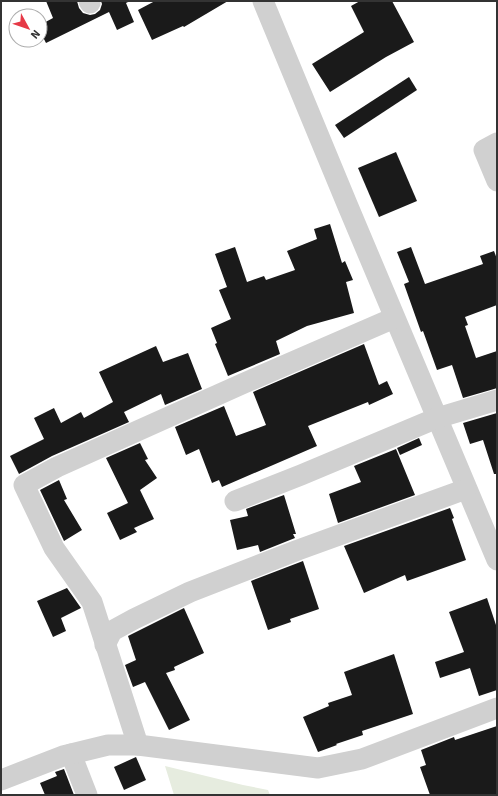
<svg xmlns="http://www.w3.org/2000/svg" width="498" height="796" viewBox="0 0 498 796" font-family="Signika,sans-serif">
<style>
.green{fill:#e6ecdf}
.building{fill:#1a1a1a}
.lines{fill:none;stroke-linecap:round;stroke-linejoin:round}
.minor{stroke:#d0d0d0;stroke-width:21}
</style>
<rect width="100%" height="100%" fill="#fff"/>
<path class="green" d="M165,766L243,785L268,790L270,795H174Z"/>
<g class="building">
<path d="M46,1H77L79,8L83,13L90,15L95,14L100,10L102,4L101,1H130L126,3L134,22L117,30L109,12L46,43L40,31V25L53,18Z"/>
<path d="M155,1H228L184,27L183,26L152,40L138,10Z"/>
<path d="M360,1H392L414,42L386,57L330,92L312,64L364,32L351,6Z"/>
<path d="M409,77L417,90L344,138L335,125Z"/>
<path d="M396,152L417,201L379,217L358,168Z"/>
<path d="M330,224L342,263L345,261L353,280L346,282L354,313L307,326L276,341L280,354L228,376L215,344L217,343L211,328L231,319L219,290L227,287L215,254L235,247L247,282L264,276L266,280L295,270L287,251L317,239L314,229Z"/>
<path d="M411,247L425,284L483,264L480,256L494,251L497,259V305L465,317L468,325L465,326L476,358L497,351V388L494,389L463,398L452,365L437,370L423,331L421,332L404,284L409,282L397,252Z"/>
<path d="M364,344L379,385L387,381L393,394L369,405L368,402L308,426L317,446L222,487L219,480L212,483L199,449L186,455L175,427L224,406L236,436L266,425L253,392Z"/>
<path d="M156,346L163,362L188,353L202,389L165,405L161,394L124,412L129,422L52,456L19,474L10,456L44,439L34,418L54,408L61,423L81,412L84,418L113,402L99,372Z"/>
<path d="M497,413V474H494L483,440L470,444L463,423Z"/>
<path d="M419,438L422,445L400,455L397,448Z"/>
<path d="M140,443L148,459L145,460L157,478L140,490L154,519L134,528L137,532L120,540L107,513L128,503L106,458Z"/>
<path d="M396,449L415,495L338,523L329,494L361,482L354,466Z"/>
<path d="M59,480L67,499L64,500L82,530L64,541L40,490Z"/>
<path d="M284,495L296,534H293L295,538L260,552L258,545L237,550L230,520L248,516L246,509Z"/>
<path d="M450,508L454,518L452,519L466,560L407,581L405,575L364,593L344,546Z"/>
<path d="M303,561L319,609L290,619L291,622L268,630L251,581Z"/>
<path d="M67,588L81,608L61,618L66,631L53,637L37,601Z"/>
<path d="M487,598L497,628V690L479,696L470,668L440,678L435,662L464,652L449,612Z"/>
<path d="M184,608L204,653L174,667L175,670L166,673L190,720L169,730L145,682L133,687L125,665L136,660L128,636Z"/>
<path d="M394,654L413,714L362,731L363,735L336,744L337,745L318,752L303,717L329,706L328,703L352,695L344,672Z"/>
<path d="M497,726V795H430L420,767L426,765L421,750L454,737L455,740Z"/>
<path d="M136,757L146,780L124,790L114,767Z"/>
<path d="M64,769L74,795H45L40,783L57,776L55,772Z"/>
</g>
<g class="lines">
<g class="minor">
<path d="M89,1L90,3"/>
<path d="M263,1L347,204L497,560"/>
<path d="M497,143L484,150L497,181"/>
<path d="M235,501L301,475L437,418L497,400"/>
<path d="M105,645L112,631L134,619L190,592L298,550L466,489"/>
<path d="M138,745L92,602L54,548L24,485L57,467L242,384L394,318"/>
<path d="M71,754L87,795"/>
<path d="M1,780L63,756L108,745H138L318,768L362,759L497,708"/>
</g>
</g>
<rect width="498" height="796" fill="none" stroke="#333333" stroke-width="4"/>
<g transform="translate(28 28) rotate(130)"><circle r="19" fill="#ffffff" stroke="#adadad"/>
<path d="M0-3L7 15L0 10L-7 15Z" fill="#e63946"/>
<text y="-6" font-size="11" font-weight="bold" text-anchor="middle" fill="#333333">N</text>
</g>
</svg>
